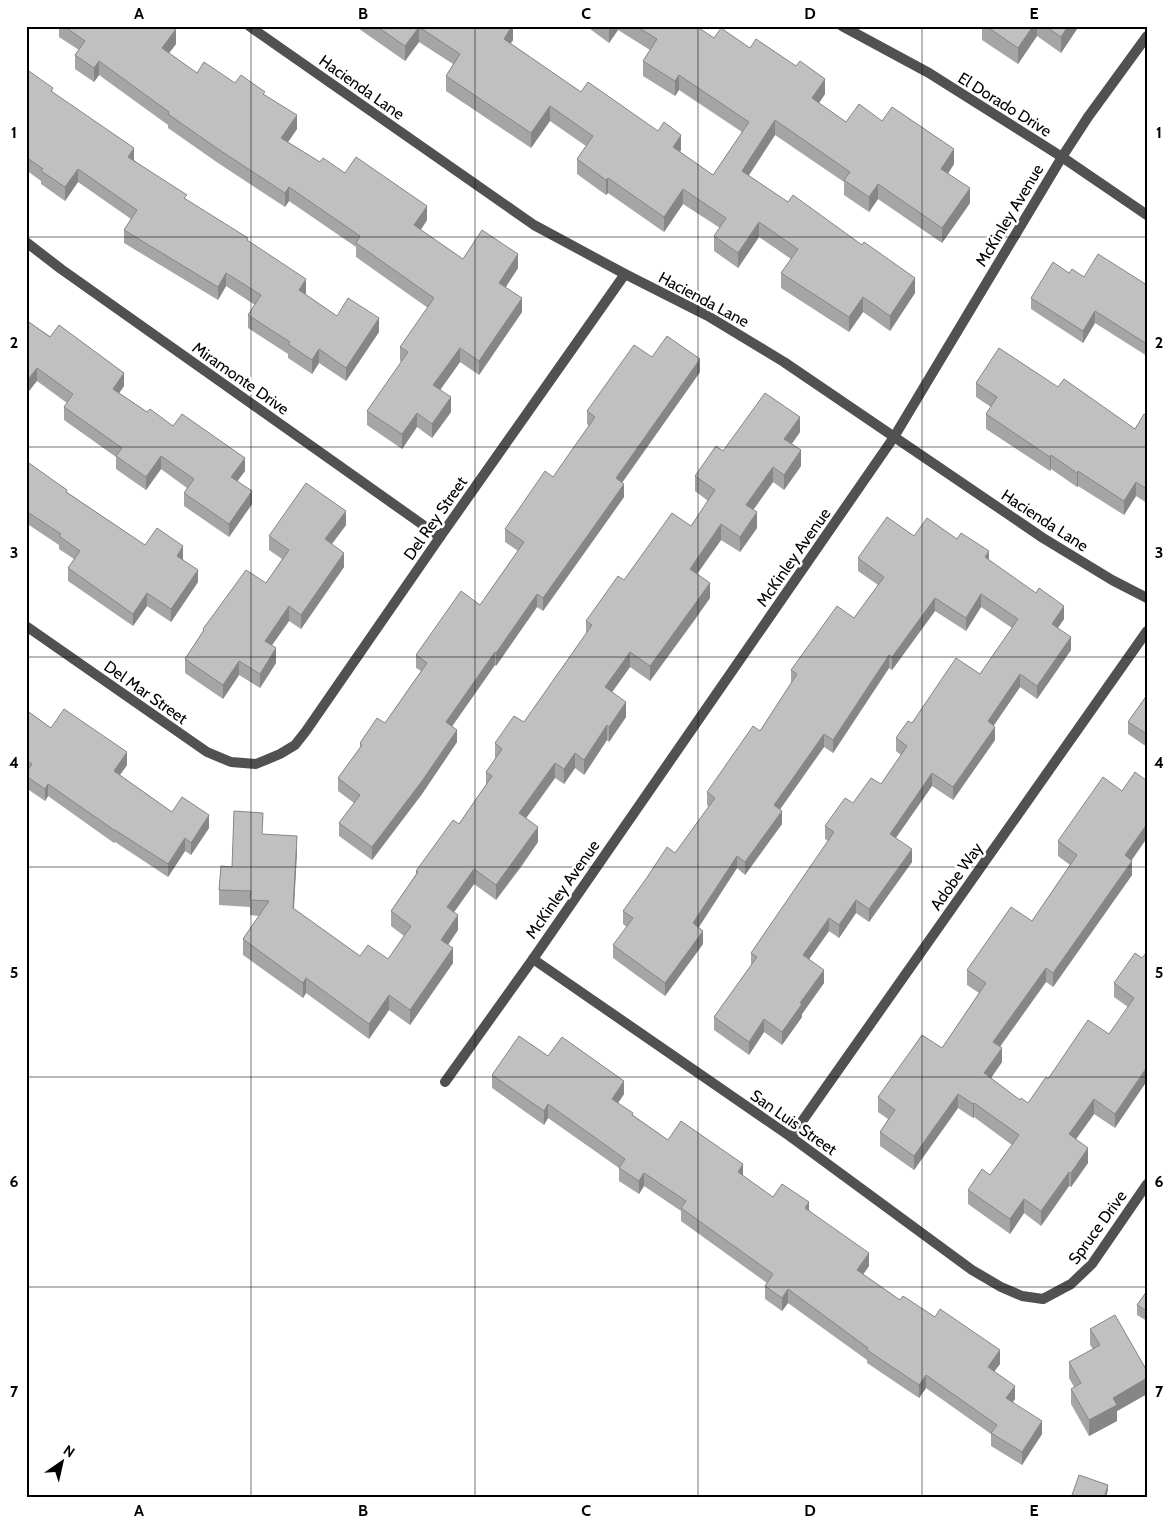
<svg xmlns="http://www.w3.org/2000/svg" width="1173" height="1524" viewBox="0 0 1173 1524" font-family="Cabin,sans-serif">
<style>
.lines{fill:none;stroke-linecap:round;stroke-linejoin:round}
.minor{stroke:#515151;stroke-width:10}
.wall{fill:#a5a5a5}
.shaded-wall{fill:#868686}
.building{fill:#c0c0c0;stroke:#868686}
.grid{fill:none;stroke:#000;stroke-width:1;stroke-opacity:0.55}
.labels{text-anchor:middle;stroke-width:5;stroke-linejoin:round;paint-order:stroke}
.street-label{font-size:16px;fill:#000;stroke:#fff}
.neatline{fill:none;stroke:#000;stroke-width:2}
.grid-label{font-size:16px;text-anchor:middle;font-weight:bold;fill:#000}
</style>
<rect width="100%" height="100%" fill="#fff"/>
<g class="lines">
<g class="minor">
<path d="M249,26L534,225L625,274L708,316L784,362L1043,538L1112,580L1147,598"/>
<path d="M842,26L929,73L1062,157L1147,215"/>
<path d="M26,242L61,269L440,537"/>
<path d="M26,626L207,752L231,762L256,764L280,754L295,745L306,731L440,537L625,274"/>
<path d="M533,959L791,1137L972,1270L1001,1287L1022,1296L1043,1299L1071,1284L1092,1264L1147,1184"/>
<path d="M445,1082L533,959L894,437L1062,157L1088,117L1147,36"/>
<path d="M791,1137L1147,631"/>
</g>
</g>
<g class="wall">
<path d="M59,26H171L176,44L169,53L197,73L235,83L265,95L297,129L288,142L320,162L345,173L427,220L421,230L463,259L518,268L506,287L522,312L479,375L460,362L440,390L451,412L432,438L417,427L402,449L367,425V411L402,362L400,361V347L428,308L356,257V247L289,201L285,207L218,163L168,128V125L99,75L94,82L75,69V55L79,50L59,37Z"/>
<path d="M355,26H513V40L510,43L581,92L681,150L680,152L713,175L742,132L679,90L675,96L643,76V61L650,50L618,30L609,43L586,26H696L714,38L750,48L825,94L819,103L846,122L882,121L954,164L948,174L970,203L942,243L878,199L869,212L844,195V182L775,135L748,176L915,293L890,331L863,312L849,332L781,288V273L791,259L759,237L738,268L714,251V236L720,228L683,204L664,232L608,193L606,195L577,174V159L586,146L550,121L531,148L446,91V76L453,64L419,42L405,61Z"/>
<path d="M982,26H1077V29L1061,53L1037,36L1018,64L982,40Z"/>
<path d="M26,69L53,92L134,160L187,200L248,241L306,293L305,294L337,316L379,332L346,381L319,363L312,374L288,358V354L248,328V315L255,305L226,286L218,300L124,243V230L131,219L78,182L65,201L41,184V181L26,170Z"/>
<path d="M1069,273L1084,277L1147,285V356L1095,323L1083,343L1031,309V298Z"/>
<path d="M26,320L124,386L119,393L147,412L173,426L245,471L237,481L252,504L229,537L184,506V493L187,488L161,469L146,490L116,469V457L64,420V407L67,403L37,381Z"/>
<path d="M652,357L700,372L622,483L624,497L588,548L543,611L537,607L496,666L495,665L452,726L457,742L422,794L372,860L339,836V823L354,803L338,791V778L360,748V743L385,723L421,671L416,668V655L480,605L518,551L505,542V529L553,477L589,426L587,424V411Z"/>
<path d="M976,383L1058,387L1135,429L1147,416V503L1136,496L1124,515L1078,486L1077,487L1051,469L1050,471L986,429V414L991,407L976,397Z"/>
<path d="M800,432L792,444L801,466L784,490L773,482L753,510L757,528L740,552L721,540L697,574L710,598L694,621L650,681L630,667L612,692L626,717L609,742L607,740L584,775L575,768L564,784L555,778L526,818L538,842L522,866L496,900L474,884L454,912L458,930L448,945L453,963L410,1025L389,1010L369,1039L306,993L303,998L243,955V939L259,916L250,915V907L219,905V890L232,867L262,834L297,851L294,909L360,956L388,959L404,936L391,926V911L416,874V871L459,824L486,785V772L495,759V743L524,722L586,634V621L624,580L691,526L708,501L695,491V476L723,451Z"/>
<path d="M26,461L67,492L145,545L183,558V559L198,582L171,622L147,606L133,626L68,581V568L74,559L59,549V545L26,523Z"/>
<path d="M346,525L332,544L344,567L301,629L289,621L272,645L276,663L260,688L239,675L223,699L185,673V659L203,631V629L266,583L282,559L269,550V536Z"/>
<path d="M914,536L957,539L989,560L1064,619L1058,628L1071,650L1037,699L1020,687L993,726L995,740L953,800L932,786L896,838L912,862L869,922L856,913L839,938L829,931L809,959L824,983L802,1014V1017L782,1045L764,1032L749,1055L714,1030V1017L751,965V953L828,841L825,839V826L853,803L881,784L901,755L896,751V738L912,723L980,674L1012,628L981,607L966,631L935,611L892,670L889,668L833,753L824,747L780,809L782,824L745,875L737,868L699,927L703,944L665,996L613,958V945L627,927L623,924V911L675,853L709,807L707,805V792L760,731L791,683V670L854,618L878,585L858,571V558Z"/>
<path d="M1147,695V747L1128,734V722Z"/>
<path d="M26,710L51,728L127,765L120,775L172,812L209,828L191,855L185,851L168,877L115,842L114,843L48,796L45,801L26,788Z"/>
<path d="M1058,841L1132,860V875L1053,987L1046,982L1000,1047L1002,1062L991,1078L1020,1100L1028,1103L1048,1079L1109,1034L1128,1007L1114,997V983L1142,958L1115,1128L1094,1114L1076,1139L1088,1163L1071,1187L1069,1186L1041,1226L1024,1213L1010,1234L968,1204V1190L990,1175L1012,1145L974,1117L973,1118L958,1108L914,1170L880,1146V1132L888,1119L878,1112V1097L942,1048L979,993L967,985V970L1032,921L1070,865L1058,856Z"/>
<path d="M548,1056L624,1094L618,1103L633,1115L668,1140L743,1176L773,1197L809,1210L869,1266L863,1274L900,1300L1000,1364L994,1371L1015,1399L1013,1402L1042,1434L1022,1465L991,1446V1434L926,1388L919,1398L867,1363V1360L788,1303L782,1311L765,1299V1286L767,1283L681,1221V1211L644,1186L639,1194L619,1181V1168L548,1118L544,1125L492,1088V1075Z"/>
<path d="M1147,1291V1321L1137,1315V1305Z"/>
<path d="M1090,1329L1147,1371V1394L1117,1411V1421L1089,1436L1071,1404V1389L1074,1387L1069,1378V1362L1093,1349L1090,1345Z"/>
</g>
<g class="shaded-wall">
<path d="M512,26H513V40L504,54V39Z"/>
<path d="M610,26H618V30L609,43V28Z"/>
<path d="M1033,26H1037V36L1018,64V48Z"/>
<path d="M1068,26H1077V29L1061,53V37Z"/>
<path d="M419,27V42L405,61V46Z"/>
<path d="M176,29V44L162,62V48Z"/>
<path d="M99,61V75L94,82V68Z"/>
<path d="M679,75V90L675,96V81Z"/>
<path d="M825,79V94L812,113V98Z"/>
<path d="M550,106V121L531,148V133Z"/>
<path d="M297,115V129L281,152V138Z"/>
<path d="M775,120V135L742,186V171Z"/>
<path d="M681,135V150L673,162V147Z"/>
<path d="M134,148V162L128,157Z"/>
<path d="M954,149V164L941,184V169Z"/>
<path d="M78,169V182L65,201V187Z"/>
<path d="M608,178V193L606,195V180Z"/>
<path d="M878,184V199L869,212V197Z"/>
<path d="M289,187V201L285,207V193Z"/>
<path d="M970,188V203L942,243V228Z"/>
<path d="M683,189V204L664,232V217Z"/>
<path d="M427,206V220L414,239V225Z"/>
<path d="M759,222V237L738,268V253Z"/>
<path d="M518,254V268L499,297V283Z"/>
<path d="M226,273V286L218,300V287Z"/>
<path d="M915,278V293L890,331V316Z"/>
<path d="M306,279V293L299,303V290Z"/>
<path d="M863,297V312L849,332V317Z"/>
<path d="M522,298V312L479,375V361Z"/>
<path d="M1095,311V323L1083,343V331Z"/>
<path d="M379,318V332L346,381V368Z"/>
<path d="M460,348V362L433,400V385Z"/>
<path d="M319,349V363L312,374V360Z"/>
<path d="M700,359V372L616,491V478Z"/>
<path d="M37,368V381L26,395V382Z"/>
<path d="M124,373V386L113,402V389Z"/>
<path d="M451,397V412L432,438V424Z"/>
<path d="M417,413V427L402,449V434Z"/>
<path d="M800,417V432L784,454V439Z"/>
<path d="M801,450V466L784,490V475Z"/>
<path d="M1051,455V469L1050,471V457Z"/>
<path d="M161,456V469L146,490V477Z"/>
<path d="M245,458V471L231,490V477Z"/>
<path d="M773,467V482L746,520V505Z"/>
<path d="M1078,471V486L1077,487V473Z"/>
<path d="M1136,482V496L1124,515V501Z"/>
<path d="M624,484V497L543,611V598Z"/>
<path d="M252,491V504L229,537V524Z"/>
<path d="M346,511V525L325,553V539Z"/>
<path d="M757,512V528L740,552V537Z"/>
<path d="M721,524V540L690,584V569Z"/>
<path d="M183,546V558L177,568V556Z"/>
<path d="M989,551V564L985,557Z"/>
<path d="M344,553V567L301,629V615Z"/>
<path d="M198,570V582L171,622V609Z"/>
<path d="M710,583V598L650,681V666Z"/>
<path d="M147,593V606L133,626V614Z"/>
<path d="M537,594V607L496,666V653Z"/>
<path d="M981,594V607L966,631V618Z"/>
<path d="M935,598V611L892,670V657Z"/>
<path d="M289,606V621L265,655V641Z"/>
<path d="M1064,606V619L1052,636V624Z"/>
<path d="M1071,637V650L1037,699V686Z"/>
<path d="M276,648V663L260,688V674Z"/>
<path d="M495,652V665L446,735V722Z"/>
<path d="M630,652V667L605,702V687Z"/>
<path d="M889,655V668L833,753V740Z"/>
<path d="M239,661V675L223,699V685Z"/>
<path d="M1020,674V687L988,734V721Z"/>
<path d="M626,702V717L609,742V727Z"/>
<path d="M607,725V740L584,775V760Z"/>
<path d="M995,727V740L953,800V787Z"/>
<path d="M457,730V742L422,794L372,860V847Z"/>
<path d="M824,734V747L774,818V805Z"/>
<path d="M127,752V765L114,783V771Z"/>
<path d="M575,753V768L564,784V769Z"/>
<path d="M555,763V778L519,828V813Z"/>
<path d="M932,773V786L890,846V834Z"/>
<path d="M48,784V796L45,801V789Z"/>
<path d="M782,811V824L745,875V862Z"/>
<path d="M209,815V828L191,855V843Z"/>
<path d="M1147,824V838L1125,870V855Z"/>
<path d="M538,827V842L496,900V885Z"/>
<path d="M297,836V851L293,923V908Z"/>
<path d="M185,838V851L168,877V864Z"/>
<path d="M912,849V862L869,922V909Z"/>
<path d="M737,856V868L693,936V923Z"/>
<path d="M1132,861V875L1053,987V973Z"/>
<path d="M474,869V884L447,922V907Z"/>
<path d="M856,900V913L839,938V925Z"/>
<path d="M458,915V930L441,955V940Z"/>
<path d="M829,918V931L803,968V955Z"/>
<path d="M703,931V944L665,996V983Z"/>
<path d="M453,948V963L410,1025V1010Z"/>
<path d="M1046,968V982L993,1056V1042Z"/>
<path d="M824,970V983L802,1014V1017L782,1045V1032L800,1003Z"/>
<path d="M306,978V993L303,998V983Z"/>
<path d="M389,995V1010L369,1039V1024Z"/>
<path d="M764,1019V1032L749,1055V1042Z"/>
<path d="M1002,1048V1062L984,1088V1073Z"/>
<path d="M1147,1067V1081L1115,1128V1114Z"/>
<path d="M624,1081V1094L612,1112V1099Z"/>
<path d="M958,1094V1108L914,1170V1156Z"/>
<path d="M1094,1099V1114L1069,1149V1134Z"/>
<path d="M974,1103V1117L973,1118V1104Z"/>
<path d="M548,1104V1118L544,1125V1111Z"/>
<path d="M1088,1148V1163L1071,1187V1173Z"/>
<path d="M743,1164V1177L738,1172Z"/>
<path d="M1069,1172V1186L1041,1226V1211Z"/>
<path d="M644,1173V1186L639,1194V1181Z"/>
<path d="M1024,1199V1213L1010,1234V1219Z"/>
<path d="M809,1202V1215L805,1208Z"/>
<path d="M869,1253V1266L857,1283V1270Z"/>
<path d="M788,1289V1303L782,1311V1298Z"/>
<path d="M1000,1350V1364L988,1380V1367Z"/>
<path d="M926,1375V1388L919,1398V1385Z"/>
<path d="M1147,1378V1394L1117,1411V1421L1089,1436V1420L1113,1398Z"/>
<path d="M1015,1386V1399L1006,1411V1398Z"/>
<path d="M1042,1421V1434L1022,1465V1452Z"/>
<path d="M1108,1485V1490L1106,1498H1104Z"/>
</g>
<g class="building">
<path d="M64,26H171L176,29L162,48L197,73L204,62L235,83L241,75L265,92L263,94L297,115L281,138L320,162L323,158L345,173L356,157L427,206L414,225L463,259L482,230L518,254L499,283L522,298L479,361L460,348L433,385L451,397L432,424L417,413L402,434L367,411L408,352L400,347L434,298L356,243L360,236L289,187L285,193L218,149L168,114L169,112L99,61L94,68L75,55L85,41Z"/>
<path d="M376,26H512L504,39L581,92L588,82L658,131L664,122L681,135L673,147L713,175L749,122L679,75L675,81L643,61L657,39L636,26H696L714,38L721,28L750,48L756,39L796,66L800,61L825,79L812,98L846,122L859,104L882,121L892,107L954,149L941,169L970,188L942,228L878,184L869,197L844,180L850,172L775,120L742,171L788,202L793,195L862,245L864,242L915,278L890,316L863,297L849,317L781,273L798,249L759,222L738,253L714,236L726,218L683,189L664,217L608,178L606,180L577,159L593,136L550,106L531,133L446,76L460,54L419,27L405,46Z"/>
<path d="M986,26H1033L1018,48Z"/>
<path d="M1045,26H1068L1061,37Z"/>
<path d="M26,69L53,88L51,91L134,148L128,157L187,195L184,198L248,238L247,240L306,279L299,290L337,316L348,298L379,318L346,368L319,349L312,360L288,344L290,342L248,315L261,295L226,273L218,287L124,230L137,210L78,169L65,187L41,171L43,169L26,157Z"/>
<path d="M1098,254L1147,285V344L1095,311L1083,331L1031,298L1053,262L1069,273L1072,269L1084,277Z"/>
<path d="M26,320L50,337L59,325L124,373L113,389L147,412L150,409L173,426L182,414L245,458L231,477L252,491L229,524L184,493L194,479L161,456L146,477L116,456L122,448L64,407L73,394L37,368L26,382Z"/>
<path d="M667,336L700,359L616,478L624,484L588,535L543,598L537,594L496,653L495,652L446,722L457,730L422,781L372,847L339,823L360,795L338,778L362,745L360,743L377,718L385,723L427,663L416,655L461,591L480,605L524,542L505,529L545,471L553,477L595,417L587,411L634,345L652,357Z"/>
<path d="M999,348L1058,387L1064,379L1135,429L1144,414L1147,416V489L1136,482L1124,501L1078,471L1077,473L1051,455L1050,457L986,414L997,397L976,383Z"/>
<path d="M765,393L800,417L784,439L801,450L784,475L773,467L746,505L757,512L740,537L721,524L690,569L710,583L650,666L630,652L605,687L626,702L609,727L607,725L584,760L575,753L564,769L555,763L519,813L538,827L496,885L474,869L447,907L458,915L441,940L453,948L410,1010L389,995L369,1024L306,978L303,983L243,939L269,901L250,900L251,891L219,890L221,866L232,867L234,811L263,813L262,834L297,836L293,908L360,956L368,945L388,959L411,926L391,911L418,872L416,871L453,820L459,824L492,776L486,772L502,749L495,743L514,716L524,722L592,625L586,621L618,576L624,580L672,513L691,526L715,490L695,476L716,446L723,451Z"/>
<path d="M26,461L67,490L66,492L145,545L157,528L183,546L177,556L198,570L171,609L147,593L133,614L68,568L80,551L59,536L61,534L26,511Z"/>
<path d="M306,483L346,511L325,539L344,553L301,615L289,606L265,641L276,648L260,674L239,661L223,685L185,659L204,630L203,629L246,570L266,583L289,550L269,536Z"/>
<path d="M887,517L914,536L927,518L957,539L961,533L989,551L985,557L1036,593L1039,588L1064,606L1052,624L1071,637L1037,686L1020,674L988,721L995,727L953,787L932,773L890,834L912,849L869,909L856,900L839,925L829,918L803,955L824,970L800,1003L802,1004L782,1032L764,1019L749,1042L714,1017L757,957L751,953L834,832L825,826L845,798L853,803L871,778L881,784L907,746L896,738L908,721L912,723L956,658L980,674L1018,619L981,594L966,618L935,598L892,657L889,655L833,740L824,734L774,805L782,811L745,862L737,856L693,923L703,931L665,983L613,945L633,918L623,911L648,876L667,847L675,853L715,798L707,792L753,726L760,731L797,674L791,670L837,606L854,618L884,577L858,558Z"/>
<path d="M1147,695V734L1128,722Z"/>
<path d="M64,709L127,752L114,771L172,812L182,797L209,815L191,843L185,838L168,864L115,830H114L48,784L45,789L26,776V773L32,764L26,760V710L51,728Z"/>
<path d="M1135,772L1147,781V824L1125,855L1132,861L1053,973L1046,968L993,1042L1002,1048L984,1073L1020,1100L1021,1098L1028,1103L1046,1077L1048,1079L1088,1020L1109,1034L1134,998L1114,983L1135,953L1142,958L1147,952V1067L1115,1114L1094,1099L1069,1134L1088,1148L1071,1173L1069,1172L1041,1211L1024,1199L1010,1219L968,1190L982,1169L990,1175L1019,1135L974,1103L973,1104L958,1094L914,1156L880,1132L895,1110L878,1097L922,1035L942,1048L986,983L967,970L1011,907L1032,921L1077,855L1058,841L1103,777L1122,791Z"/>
<path d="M519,1036L548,1056L562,1037L624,1081L612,1099L633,1113L632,1115L668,1140L681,1121L743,1164L738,1172L773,1197L782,1184L809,1202L805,1208L869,1253L857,1270L900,1300L903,1296L935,1317L940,1309L1000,1350L988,1367L1015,1386L1006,1398L1042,1421L1022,1452L991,1433L997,1425L926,1375L919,1385L867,1350L868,1348L788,1289L782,1298L765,1286L773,1274L681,1208L686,1201L644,1173L639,1181L619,1168L625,1159L548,1104L544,1111L492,1075Z"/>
<path d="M1147,1291V1311L1137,1305Z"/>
<path d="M1115,1315L1147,1371V1378L1113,1398L1117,1405L1089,1420L1071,1389L1081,1383L1069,1362L1100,1345L1090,1329Z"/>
<path d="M1079,1475L1108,1485L1104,1498H1071Z"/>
</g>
<path class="grid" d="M251,26V1498M475,26V1498M698,26V1498M922,26V1498M26,237H1147M26,447H1147M26,657H1147M26,867H1147M26,1077H1147M26,1287H1147"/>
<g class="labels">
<g class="street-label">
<text transform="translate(362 87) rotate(35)" y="6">Hacienda Lane</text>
<text transform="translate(1005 104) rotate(32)" y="6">El Dorado Drive</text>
<text transform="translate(1009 215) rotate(-59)" y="6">McKinley Avenue</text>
<text transform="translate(704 299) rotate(28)" y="6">Hacienda Lane</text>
<text transform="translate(241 378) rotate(35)" y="6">Miramonte Drive</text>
<text transform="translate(435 518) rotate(-55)" y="6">Del Rey Street</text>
<text transform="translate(1045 520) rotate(33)" y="6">Hacienda Lane</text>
<text transform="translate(793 557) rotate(-55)" y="6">McKinley Avenue</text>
<text transform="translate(146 692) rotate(35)" y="6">Del Mar Street</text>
<text transform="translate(956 876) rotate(-55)" y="6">Adobe Way</text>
<text transform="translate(562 889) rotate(-55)" y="6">McKinley Avenue</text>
<text transform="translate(794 1122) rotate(35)" y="6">San Luis Street</text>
<text transform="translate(1097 1227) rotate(-54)" y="6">Spruce Drive</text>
</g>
</g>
<rect width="1173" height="1524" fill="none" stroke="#ffffff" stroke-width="55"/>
<g transform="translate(62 1462) rotate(34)" stroke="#ffffff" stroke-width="4" paint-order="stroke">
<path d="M0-4L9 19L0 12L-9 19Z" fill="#000000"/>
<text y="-8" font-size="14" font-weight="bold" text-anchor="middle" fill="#000000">N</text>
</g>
<rect x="28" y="28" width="1118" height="1468" class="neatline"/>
<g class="grid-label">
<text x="139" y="19">A</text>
<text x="363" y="19">B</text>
<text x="586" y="19">C</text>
<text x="810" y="19">D</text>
<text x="1034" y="19">E</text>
<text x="14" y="138">1</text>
<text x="1159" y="138">1</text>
<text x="14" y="348">2</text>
<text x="1159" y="348">2</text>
<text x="14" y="558">3</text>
<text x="1159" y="558">3</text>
<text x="14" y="768">4</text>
<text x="1159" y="768">4</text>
<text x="14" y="978">5</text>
<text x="1159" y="978">5</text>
<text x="14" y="1187">6</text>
<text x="1159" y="1187">6</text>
<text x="14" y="1397">7</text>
<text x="1159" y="1397">7</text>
<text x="139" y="1516">A</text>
<text x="363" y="1516">B</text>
<text x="586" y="1516">C</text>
<text x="810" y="1516">D</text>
<text x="1034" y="1516">E</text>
</g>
</svg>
